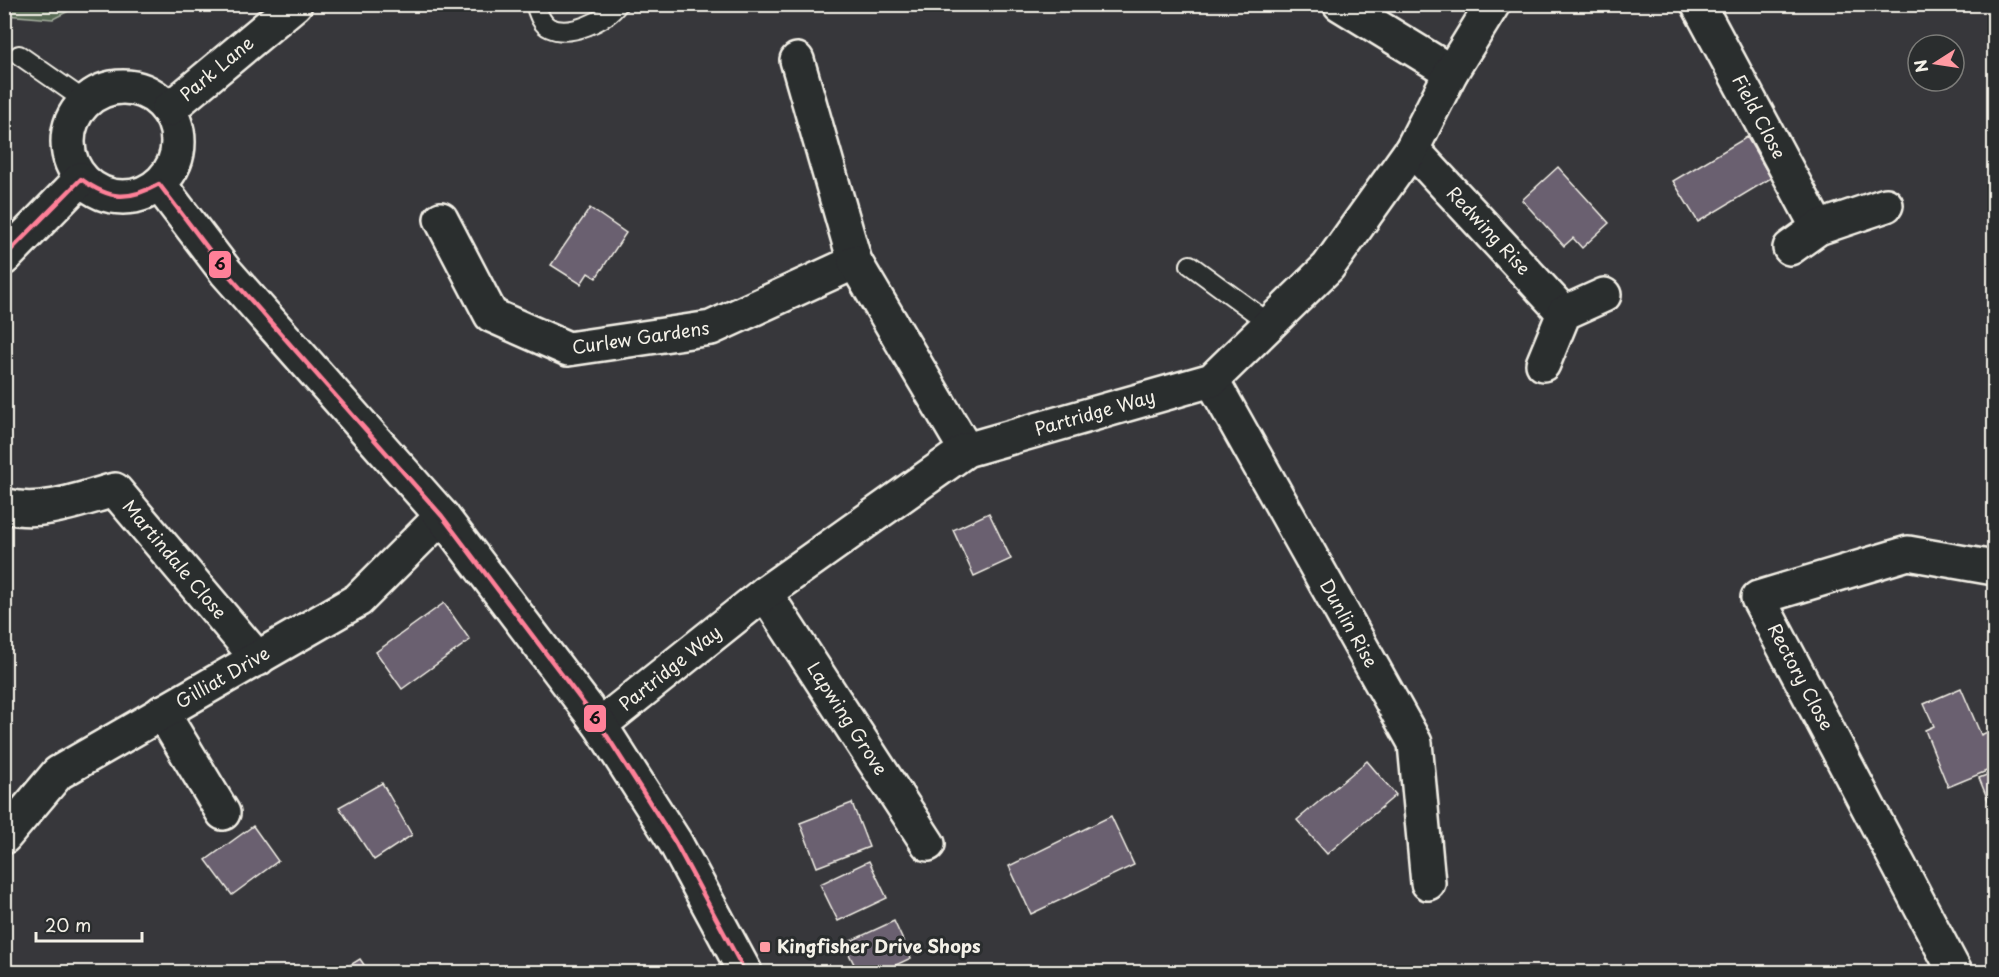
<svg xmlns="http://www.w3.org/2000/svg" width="1999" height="977" viewBox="0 0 1999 977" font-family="'Playpen Sans',sans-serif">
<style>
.green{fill:#566953;stroke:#a5ad9e;stroke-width:1.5}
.building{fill:#6a6070;stroke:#f4f1e8;stroke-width:1.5}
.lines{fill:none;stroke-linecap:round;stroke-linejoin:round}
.service-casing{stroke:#f4f1e8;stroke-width:22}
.minor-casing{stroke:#f4f1e8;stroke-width:38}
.tertiary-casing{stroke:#f4f1e8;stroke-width:38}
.secondary-casing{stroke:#f4f1e8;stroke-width:38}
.service{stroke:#2a2d2e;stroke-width:18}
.minor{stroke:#2a2d2e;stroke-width:33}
.tertiary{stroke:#2a2d2e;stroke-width:33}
.secondary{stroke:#2a2d2e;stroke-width:33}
.bus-1-casing{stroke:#2a2d2e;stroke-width:9}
.bus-1{stroke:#ff8098;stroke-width:4.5}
.poi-dot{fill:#ff9aa2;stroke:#2a2d2e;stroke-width:2}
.labels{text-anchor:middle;stroke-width:6;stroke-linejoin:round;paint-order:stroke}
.street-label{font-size:18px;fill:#f4f1e8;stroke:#2a2d2e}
.poi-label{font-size:18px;font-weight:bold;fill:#f4f1e8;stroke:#2a2d2e;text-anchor:start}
.line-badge{stroke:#2a2d2e;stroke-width:2}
.pale-badge-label{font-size:16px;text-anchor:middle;font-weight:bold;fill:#111}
</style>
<rect width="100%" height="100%" fill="#37373b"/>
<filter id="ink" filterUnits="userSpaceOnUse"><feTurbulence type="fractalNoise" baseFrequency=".0167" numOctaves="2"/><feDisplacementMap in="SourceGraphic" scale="12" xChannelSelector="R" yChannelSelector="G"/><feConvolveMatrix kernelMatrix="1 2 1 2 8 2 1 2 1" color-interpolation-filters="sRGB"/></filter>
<g filter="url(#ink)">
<path class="green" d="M4,5L5,4L80,5L53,19L5,15Z"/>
<g class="building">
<path d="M1747,137L1771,178L1698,222L1673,181Z"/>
<path d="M1558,167L1609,223L1582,248L1573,238L1564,246L1522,200Z"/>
<path d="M590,208L626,233L596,278L588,273L581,284L551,265Z"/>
<path d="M989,513L1011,559L974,576L953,530Z"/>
<path d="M444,603L470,640L402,689L376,652Z"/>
<path d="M1961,688L1981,735L1994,729V768L1948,787L1925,730L1934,726L1924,704Z"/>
<path d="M1367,761L1396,795L1327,854L1297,820Z"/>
<path d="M1994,772V815L1979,778Z"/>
<path d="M382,783L412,835L374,860L339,807Z"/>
<path d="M852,803L869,847L817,867L800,823Z"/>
<path d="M1111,816L1134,865L1031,914L1009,866Z"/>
<path d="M253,826L278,861L232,895L206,860Z"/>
<path d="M869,861L887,898L838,921L820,884Z"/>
<path d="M894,921L911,958L881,972H858L844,944Z"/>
<path d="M360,959L369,972H339Z"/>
</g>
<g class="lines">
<defs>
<g id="service">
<path d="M535,4C538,13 541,24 550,28C570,37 606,21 618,4"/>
<path d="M19,55L85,101"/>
<path d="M1190,265L1269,323"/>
</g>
<g id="minor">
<path d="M1340,4L1451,72"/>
<path id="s1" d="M1698,4L1818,228"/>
<path id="s2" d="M1412,149L1564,313"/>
<path id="s3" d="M441,219L491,315L568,349L711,328L855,262L797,60"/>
<path d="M1790,248L1818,228L1886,205"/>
<path d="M855,262L966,450"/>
<path d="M1543,364L1564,313L1604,295"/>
<path id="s4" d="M1212,380L1415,743L1428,883"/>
<path id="s5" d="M7,506C42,515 80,499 115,490L258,659"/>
<path id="s6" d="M765,593L928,844"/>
<path d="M162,712L223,813"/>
<path id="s7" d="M600,725L765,593L966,450L1212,380L1328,267L1412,149L1451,72L1493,4"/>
<path id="s8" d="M4,837L58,773L358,600L442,516"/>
<path d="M1955,972L1758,598L1908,553L1994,568"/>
</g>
<path id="tertiary" d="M159,184L226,272L442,516L600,725L675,842L745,972"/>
<g id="secondary">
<circle cx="123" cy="142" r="55"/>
<path id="s9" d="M168,110L295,4"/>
<path d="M4,258L81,179"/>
</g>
</defs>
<use href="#service" class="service-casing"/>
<use href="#minor" class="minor-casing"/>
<use href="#tertiary" class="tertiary-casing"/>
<use href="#secondary" class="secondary-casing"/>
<use href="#service" class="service"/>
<use href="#minor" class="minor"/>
<use href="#tertiary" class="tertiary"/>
<use href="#secondary" class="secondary"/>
<defs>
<path id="bus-1" d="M4,257L81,179C110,200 128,201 159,184L226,272L442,516L600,725L675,842L745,972"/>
</defs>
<use href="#bus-1" class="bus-1-casing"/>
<use href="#bus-1" class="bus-1"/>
</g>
</g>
<rect class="poi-dot" x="759" y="941" width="12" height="12" rx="3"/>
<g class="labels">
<g class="street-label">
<text dy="6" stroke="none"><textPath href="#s9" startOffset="64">Park Lane</textPath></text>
<text dy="6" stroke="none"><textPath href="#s1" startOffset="128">Field Close</textPath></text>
<text dy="6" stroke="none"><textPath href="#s2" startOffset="112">Redwing Rise</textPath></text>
<text dy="6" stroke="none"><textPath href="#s3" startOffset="266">Curlew Gardens</textPath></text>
<text dy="6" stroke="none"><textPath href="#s7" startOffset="592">Partridge Way</textPath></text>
<text dy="6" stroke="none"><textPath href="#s5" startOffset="202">Martindale Close</textPath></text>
<text dy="6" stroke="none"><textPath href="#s4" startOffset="279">Dunlin Rise</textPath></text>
<text dy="6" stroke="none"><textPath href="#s7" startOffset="90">Partridge Way</textPath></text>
<text transform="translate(1800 677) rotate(62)" y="6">Rectory Close</text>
<text dy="6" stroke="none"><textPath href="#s8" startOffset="274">Gilliat Drive</textPath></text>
<text dy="6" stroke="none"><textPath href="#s6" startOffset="150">Lapwing Grove</textPath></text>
</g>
<g class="poi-label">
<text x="777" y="953">Kingfisher Drive Shops</text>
</g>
</g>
<g class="line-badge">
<rect x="208" y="250" width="24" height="29" rx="6" fill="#ff8098"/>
<rect x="583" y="704" width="24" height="29" rx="6" fill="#ff8098"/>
</g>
<g class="pale-badge-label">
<text x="220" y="270">6</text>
<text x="595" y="724">6</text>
</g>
<rect width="1999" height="977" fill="none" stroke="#2a2d2e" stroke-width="24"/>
<rect x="12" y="12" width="1975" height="953" fill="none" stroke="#f4f1e8" stroke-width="2" filter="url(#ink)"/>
<g transform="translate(1936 63) rotate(258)"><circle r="28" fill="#2a2d2e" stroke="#7b7b78" stroke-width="1.5"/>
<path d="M0-4.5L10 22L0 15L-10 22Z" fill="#ff9aa2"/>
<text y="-9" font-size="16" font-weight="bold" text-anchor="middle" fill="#f4f1e8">N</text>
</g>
<path d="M36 932v9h106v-9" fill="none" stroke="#f4f1e8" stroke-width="3"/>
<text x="45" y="932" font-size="18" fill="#f4f1e8" stroke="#2a2d2e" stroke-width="4.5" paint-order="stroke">20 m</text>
</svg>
